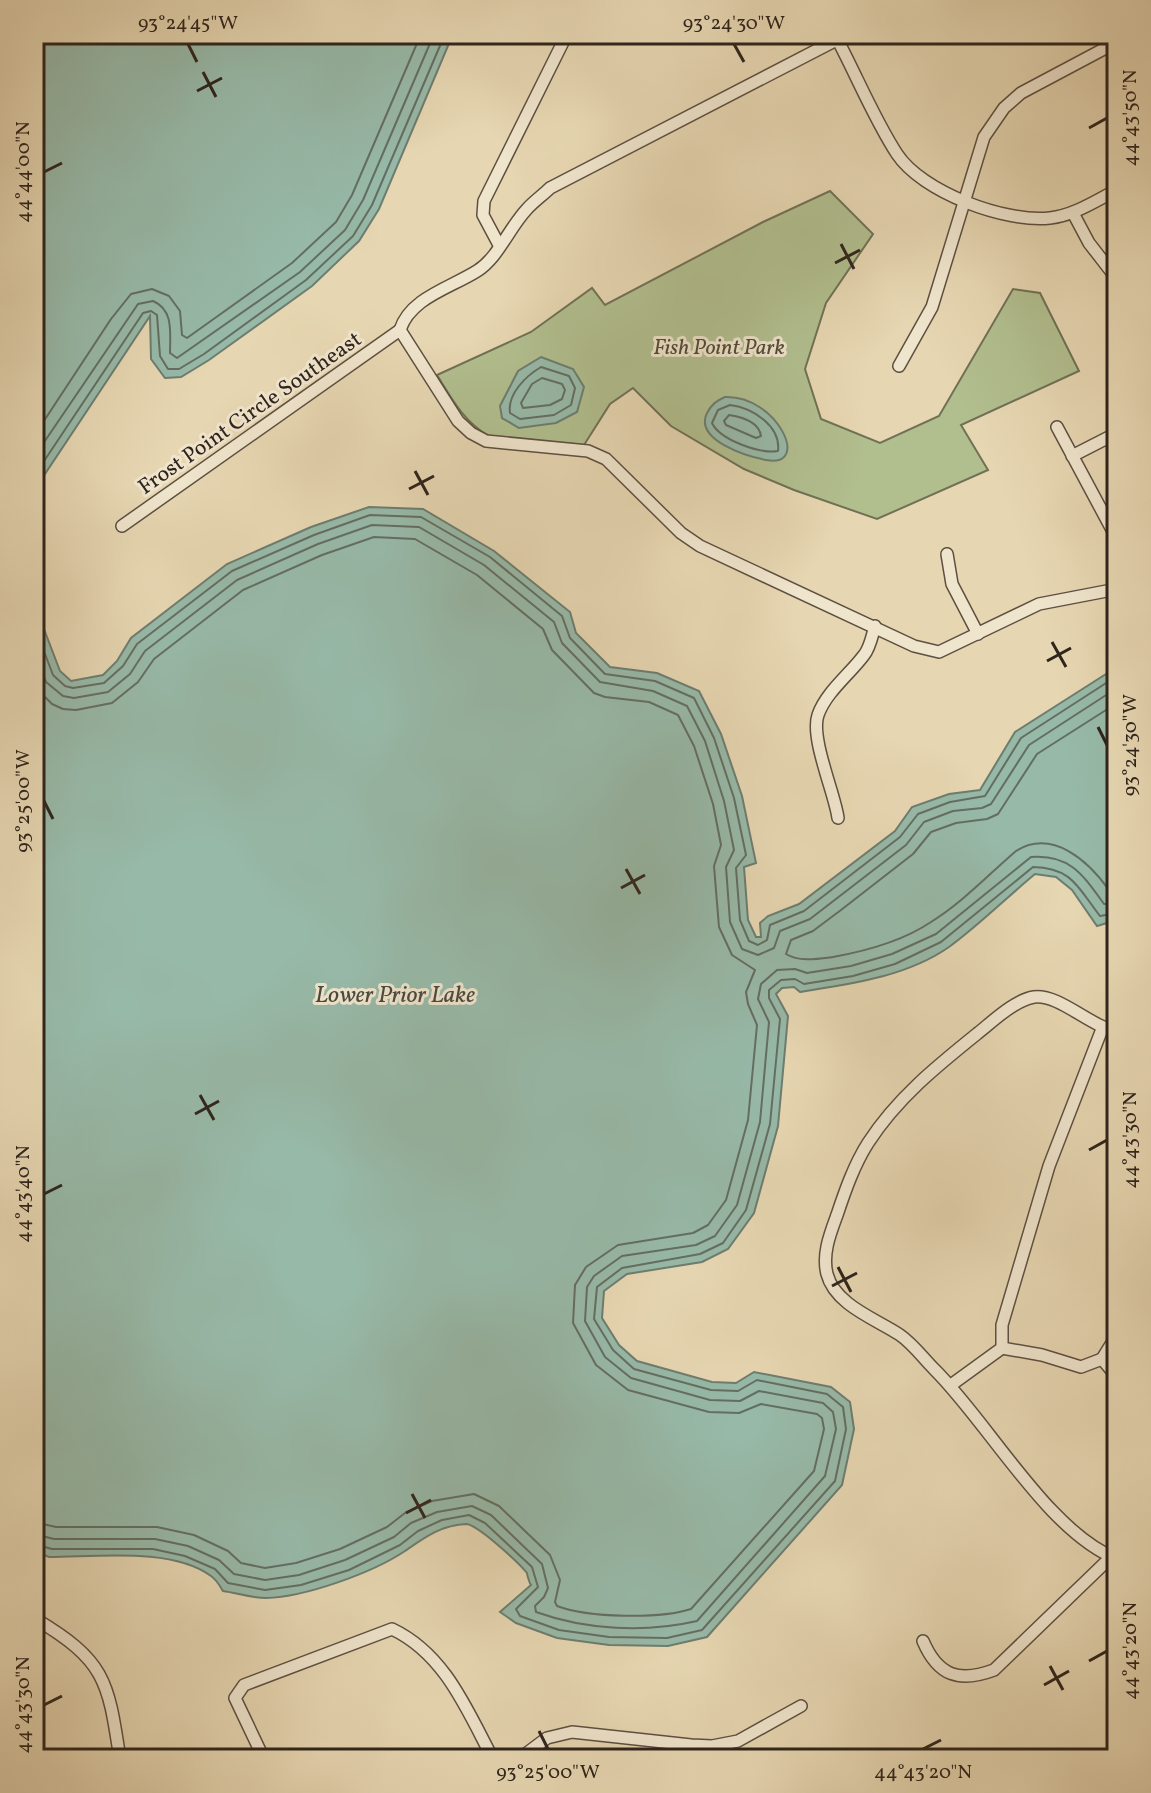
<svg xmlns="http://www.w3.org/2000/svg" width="1151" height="1793" viewBox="0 0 1151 1793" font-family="Vollkorn,serif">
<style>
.green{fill:#b1be8e;stroke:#707155;stroke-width:2}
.water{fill:#97b9a8;stroke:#6d7d70;stroke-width:2}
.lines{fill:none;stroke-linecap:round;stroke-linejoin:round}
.shore{stroke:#636e62;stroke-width:2}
.minor-casing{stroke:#5d5041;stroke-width:14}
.minor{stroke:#efe4cc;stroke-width:11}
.ticks{fill:none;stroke:#2f241c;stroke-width:3}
.labels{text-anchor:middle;stroke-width:6;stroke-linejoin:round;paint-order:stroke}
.park-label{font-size:22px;font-style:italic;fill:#504a38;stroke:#efe4cc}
.street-label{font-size:22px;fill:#2f241c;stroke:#efe4cc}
.water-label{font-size:24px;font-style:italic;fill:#49493f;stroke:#efe4cc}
.neatline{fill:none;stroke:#2f241c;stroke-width:3}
.ticks-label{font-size:20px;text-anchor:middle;fill:#2f241c}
</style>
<rect width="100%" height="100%" fill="#e6d6b1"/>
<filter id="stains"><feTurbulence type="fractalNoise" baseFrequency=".0025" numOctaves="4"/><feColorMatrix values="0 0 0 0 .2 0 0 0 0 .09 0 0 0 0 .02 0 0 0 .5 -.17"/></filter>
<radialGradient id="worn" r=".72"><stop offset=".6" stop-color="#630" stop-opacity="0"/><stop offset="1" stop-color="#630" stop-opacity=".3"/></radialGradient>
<path class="green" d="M830,191L873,234L826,303L805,369L821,419L880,443L939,416L1013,289L1040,293L1079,371L961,425L988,470L877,519L794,490L744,469L671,426L633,388L610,404L584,445L489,436C464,422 452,399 437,375L531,332L592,288L605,305L763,222Z"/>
<g class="water">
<path d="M34,34H453L379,209L359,241L312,286L209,360L181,377L165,378L151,359L150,316L39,483L40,496L34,504Z"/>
<path d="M541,357L573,369L584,387L577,412L556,423L519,428L502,418L500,406L518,371Z"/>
<path d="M725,397C777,395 812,469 766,460C746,456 694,440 707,413C712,404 716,401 725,397Z"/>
<path d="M369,507L423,509L494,551L570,612L576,633L610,667L657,673L699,691L721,734L742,796L756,863L744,867L748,920L756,937H761L760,923L768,916L799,904L895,831L912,807L949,794L980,790L1015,732L1117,667V920L1097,926L1072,890L1056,877L1035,874C1006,898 979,925 949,947C906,977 850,984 800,992L794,987L782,988L776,994L788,1016L778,1126L754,1213L728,1249L702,1262L627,1274L604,1291L602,1318L619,1345L637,1361L712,1382L736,1383L754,1372L831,1387L850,1402L854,1429L842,1485L707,1637L668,1646L609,1645L557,1638L516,1623L500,1612L531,1585C530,1584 527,1575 527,1573C519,1563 477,1524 466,1524C441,1525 424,1538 405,1551C372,1573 305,1597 266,1598C252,1598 237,1593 223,1591C220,1586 216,1579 211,1576C172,1547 96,1557 49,1557L34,1551V603L60,671L71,681L103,675L117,661L131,638L227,564L311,527Z"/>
</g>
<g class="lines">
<g class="shore">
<path d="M541,367L569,376L575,388L571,405L554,415L520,419L510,413C507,394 526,376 541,367Z"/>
<path d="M542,378L562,384L565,390L562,399L550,405L523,408L521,403L532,384Z"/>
<path d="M730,405C753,408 781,426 778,451C760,454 720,440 712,423L718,410Z"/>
<path d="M729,415C742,417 759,422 761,436L756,438L726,425L724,421Z"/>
<path d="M34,436L111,319L131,294L152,289L169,296L180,311L182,335L187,338L292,263L336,222L352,195L421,34"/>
<path d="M34,457L138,304L153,301C174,310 170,333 170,353L177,358L300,272L345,230L363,200L434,34"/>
<path d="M34,476L143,313L151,311L157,315L160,356L168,369H179L204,354L306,280L353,236L372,205L445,34"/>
<path d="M34,625L53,675L65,686L73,688L104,683L123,666L137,644L232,571L314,535L370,515L421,517L490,557L562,616L570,638L605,674L655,681L694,698L714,738L734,798L746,855L736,868L740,920L749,941L758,945L767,940L770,925L804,911L900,837L918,814L950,802L985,796L1021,738L1117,676"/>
<path d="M34,653L46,682L63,696L74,698L108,692L130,674L145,651L237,580L318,544L372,525L419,527L484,565L554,622L562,643L600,682L653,691L687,706L705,741L724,801L734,850L726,867L730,922L742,949L758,955L774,948L780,931L810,919L906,845L924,822L953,811L982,808L991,804L1029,745L1117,688"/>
<path d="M34,686L52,704L63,709L76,710L112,703L138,682L154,659L243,590L322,555L374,537L415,539L477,575L543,629L552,650L594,693L605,697L649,702L678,715L694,746L713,804L721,845L714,866L719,927L732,955L755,970L746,992L748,1004L757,1025L748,1120L726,1200L708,1225L693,1233L618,1245L586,1267L575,1285L573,1323L596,1365L628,1390L709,1412L739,1413L761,1404L817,1414L822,1418L824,1429L814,1471L691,1609C660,1619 589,1618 557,1606L555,1602L560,1580L550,1555L499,1506L474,1494L432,1501L405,1513L387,1527L340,1549L296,1563L265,1568L241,1563L228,1551L194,1535L157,1527H56L34,1522"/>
<path d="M1117,703L1037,754L998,814L987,819L956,823L931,832L913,854L841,910L813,931L791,940L786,954C799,962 817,959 833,957C866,951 903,941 931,922C962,903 988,875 1016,851C1053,828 1089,862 1109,890L1117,891"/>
<path d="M34,1534L54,1539H155L188,1546L219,1560L234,1574L265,1580L299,1575L345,1560L394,1537L411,1523L437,1512L472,1506L491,1515L542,1564L548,1588L544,1597L535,1606L536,1612C586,1630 645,1633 697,1621L825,1476L836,1429L833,1412L823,1403L759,1391L740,1401L710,1400L631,1378L605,1357L585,1321L587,1287L594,1276L622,1256L696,1245L715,1236L737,1205L760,1122L769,1022L758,999L761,984L777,970L795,969L807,973L851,966L892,954L936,934L1031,857C1070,854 1083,875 1104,904L1117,903"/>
<path d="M34,1544L52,1549H153L185,1556L215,1569L228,1583L265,1590L301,1585L349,1570L400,1545L418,1531L442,1520L469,1515L485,1523L532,1567L538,1587L516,1609L520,1616L559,1630L609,1637L667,1638L702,1630L835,1481L846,1429L843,1407L827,1394L757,1380L738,1391L711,1390L634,1369L613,1350L594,1319L597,1287L622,1268L700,1254L723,1243L746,1210L770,1124L780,1019L769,998V990L781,980L795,979L804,984L853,976L895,964L941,942L1033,867C1073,868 1078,888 1100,916L1117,913"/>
</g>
<defs>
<g id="minor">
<path d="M835,35C855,72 874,119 897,154C922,192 1005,223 1050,218C1075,215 1095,201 1117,190"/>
<path d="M1073,213L1089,243L1117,279"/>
<path d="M499,245L483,215L484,201L567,34"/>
<path d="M400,330L458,421L471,433L486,441L588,451L606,459L681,533L700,546L914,646L939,652L1039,604L1117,589"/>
<path d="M400,330C410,298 450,288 477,271C498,258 509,228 527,209C534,201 543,195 550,188L848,34"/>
<path d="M899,366L932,307L984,137L1004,108L1021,93L1117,42"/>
<path d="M1057,427L1117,539"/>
<path d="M1072,456L1117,433"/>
<path d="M122,526L400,330"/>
<path d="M947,554L952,584L978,634"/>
<path d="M838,818C835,794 810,738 818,715C826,692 850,674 864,655C870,648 872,636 875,626"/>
<path d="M1117,1031C1090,1027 1060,994 1034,997C1015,1000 993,1021 978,1033C937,1066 897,1098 868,1143C854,1165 845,1191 837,1215C830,1234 822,1254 827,1274C835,1305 876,1319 900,1335C913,1344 923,1358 934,1369C988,1422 1048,1532 1117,1559"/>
<path d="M1002,1348L1042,1355L1081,1367L1102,1359L1117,1335"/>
<path d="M1102,1359L1117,1377"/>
<path d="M951,1385L1002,1348V1325L1049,1166L1102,1029"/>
<path d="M34,1618C106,1661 108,1680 120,1759"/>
<path d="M923,1641C938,1676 959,1683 994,1670L1111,1557"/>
<path d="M264,1759L235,1698L244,1685L392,1629C445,1654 467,1710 493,1759"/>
<path d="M519,1759L547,1738L572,1732L691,1745L712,1746L738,1741L801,1706"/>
</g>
</defs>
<use href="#minor" class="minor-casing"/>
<use href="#minor" class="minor"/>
</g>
<path class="ticks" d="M188,44L197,62M734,44L744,62M203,72L216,97M197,91L222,78M1089,128L1107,118M44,172L62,163M841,244L854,269M835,263L860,250M415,471L428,495M409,489L434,476M1052,642L1066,667M1047,661L1071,648M1098,727L1107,745M44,801L53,819M626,869L640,894M621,888L645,875M200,1095L214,1120M195,1114L219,1101M1089,1150L1107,1140M44,1194L62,1185M838,1267L851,1292M832,1286L857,1273M412,1494L425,1518M406,1513L431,1500M1089,1661L1107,1651M1050,1666L1063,1690M1044,1685L1069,1671M44,1705L62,1696M539,1731L548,1749M923,1749L941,1740"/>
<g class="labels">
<g class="park-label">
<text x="719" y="354">Fish Point Park</text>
</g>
<g class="street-label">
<text transform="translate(249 412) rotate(-35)" y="8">Frost Point Circle Southeast</text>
</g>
<g class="water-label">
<text x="395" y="1002">Lower Prior Lake</text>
</g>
</g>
<rect width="1151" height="1793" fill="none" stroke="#e6d6b1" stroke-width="88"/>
<rect x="44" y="44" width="1063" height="1705" class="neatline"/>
<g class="ticks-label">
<text x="188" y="29">93°24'45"W</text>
<text x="734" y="29">93°24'30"W</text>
<text transform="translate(1129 118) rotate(-90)" y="7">44°43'50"N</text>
<text transform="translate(22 172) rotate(-90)" y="7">44°44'00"N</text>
<text transform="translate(1129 745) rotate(-90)" y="7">93°24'30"W</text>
<text transform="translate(22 801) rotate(-90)" y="7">93°25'00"W</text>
<text transform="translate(1129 1140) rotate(-90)" y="7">44°43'30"N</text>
<text transform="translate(22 1194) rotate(-90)" y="7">44°43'40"N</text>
<text transform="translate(1129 1651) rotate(-90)" y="7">44°43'20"N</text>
<text transform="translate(22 1705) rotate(-90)" y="7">44°43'30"N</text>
<text x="548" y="1778">93°25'00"W</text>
<text x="923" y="1778">44°43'20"N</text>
</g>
<rect width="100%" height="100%" filter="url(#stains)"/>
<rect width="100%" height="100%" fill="url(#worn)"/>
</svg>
